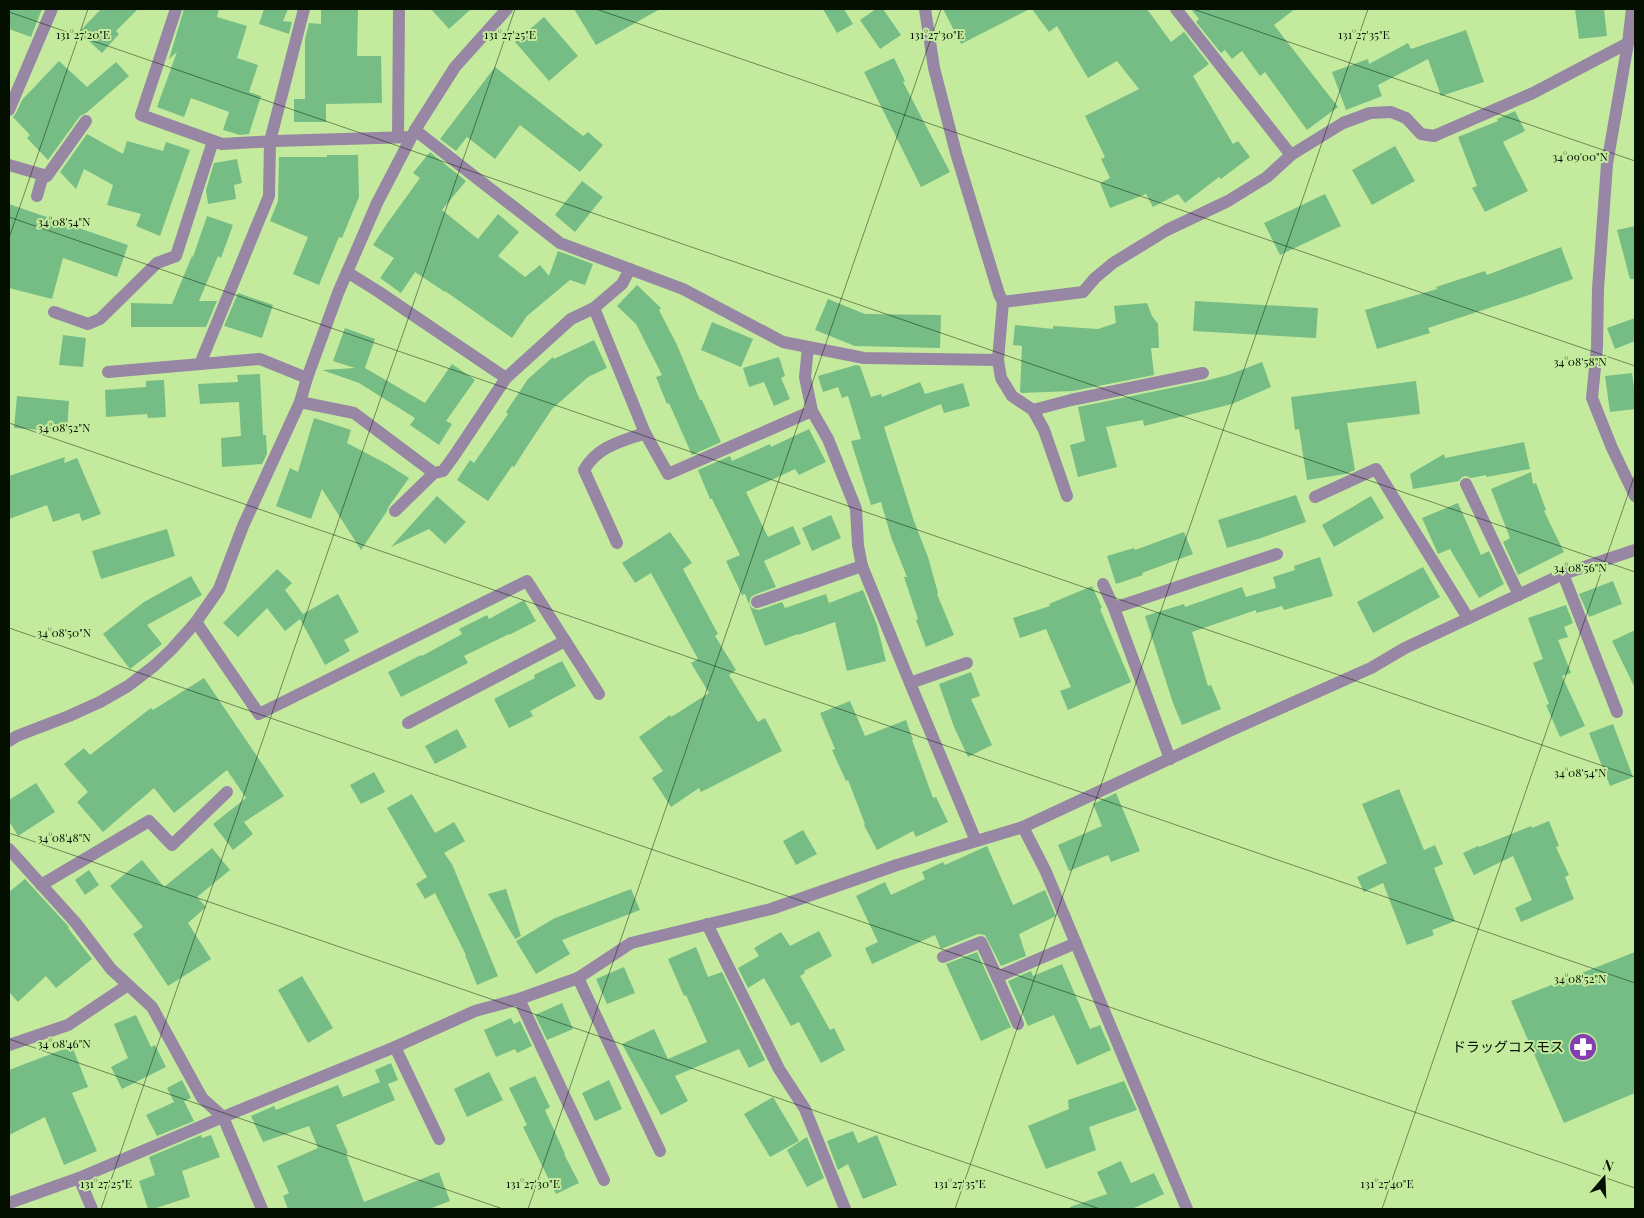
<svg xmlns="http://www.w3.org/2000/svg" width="1644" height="1218" viewBox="0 0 1644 1218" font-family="'Playfair Display','Noto Sans JP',serif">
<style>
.building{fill:#75bd85}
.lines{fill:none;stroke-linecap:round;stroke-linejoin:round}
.street{stroke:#9786a4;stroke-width:12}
.ticks{fill:none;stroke:#040f00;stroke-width:1;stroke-opacity:0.45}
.labels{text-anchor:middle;stroke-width:4;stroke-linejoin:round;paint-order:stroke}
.poi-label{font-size:14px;fill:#040f00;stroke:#c4eb9d;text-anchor:end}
.ticks-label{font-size:12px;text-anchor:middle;fill:#040f00;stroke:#c4eb9d;stroke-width:4;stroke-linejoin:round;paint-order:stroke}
</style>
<rect width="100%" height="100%" fill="#c4eb9d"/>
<g class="building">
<path d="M9,9H42L31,37L9,29Z"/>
<path d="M101,9H138L116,31L119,34L102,53L79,32Z"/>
<path d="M184,9H219L217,17L247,26L237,58L258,65L249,92L261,96L249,134L240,135L223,130L229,112L191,98L184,117L157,107L177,52L169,59Z"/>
<path d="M264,9H288L283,21L292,22L289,34L259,24Z"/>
<path d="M321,9H358L357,56H381L382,103L326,104V122H294V99H305V39L309,23L321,24Z"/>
<path d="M431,9H471L449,29Z"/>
<path d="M574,9H660L596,45Z"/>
<path d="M823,9H844L853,24L837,33Z"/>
<path d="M876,9H883L901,35L880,49L860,20Z"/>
<path d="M943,9H1030L961,44Z"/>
<path d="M1032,9H1147L1171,42L1184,32L1209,64L1193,76L1233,144L1238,141L1250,157L1221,179L1219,177L1185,203L1178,194L1153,207L1146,194L1110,208L1100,183L1110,178L1101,159L1105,157L1085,116L1139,89L1117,61L1088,78L1057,26L1049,32Z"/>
<path d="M1191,9H1295L1274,25L1338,107L1307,130L1265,72L1260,76L1242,51L1232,59L1225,50L1221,53L1196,22L1199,19Z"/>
<path d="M1575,9H1604L1607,36L1579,39Z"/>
<path d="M544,17L578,56L549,81L515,42Z"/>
<path d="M1466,30L1484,82L1441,96L1428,59L1378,85L1382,96L1346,110L1332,72L1368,59L1369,64L1408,43L1411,49Z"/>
<path d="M894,58L905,81L903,82L950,172L921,187L864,72Z"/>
<path d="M59,61L87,87L116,62L129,76L86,113L80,116L48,160L27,138L30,135L13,117L16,113L22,100Z"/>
<path d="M495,67L583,136L588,132L603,145L580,172L520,125L495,159L467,137L456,151L440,139Z"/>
<path d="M1515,111L1525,131L1503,142L1528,191L1485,212L1472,188L1477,186L1458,137L1498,121L1497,119Z"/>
<path d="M87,134L123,154L127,141L163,151L166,142L190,150L160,236L136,226L141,214L107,205L113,185L84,169L76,189L60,172Z"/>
<path d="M1395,146L1415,181L1372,205L1352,170Z"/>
<path d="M430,152L466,181L442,210L478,239L498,214L519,232L498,256L525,277L540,265L549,276L558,251L593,264L585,285L570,280L527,316L512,338L445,291V292L415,272L401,293L380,278L394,258L373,245L386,225L420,178L413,173Z"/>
<path d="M327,155H358L359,197L342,238L339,237L319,285L293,274L308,237L270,221L278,201L279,157H327Z"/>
<path d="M237,159L242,183L234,185L236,199L208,204L206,190L214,163Z"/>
<path d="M582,181L603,197L575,232L555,215Z"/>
<path d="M1325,194L1341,226L1280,255L1264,223Z"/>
<path d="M9,204L128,245L117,277L63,258L52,299L9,288Z"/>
<path d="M207,216L233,225L221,258L218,256L199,301H217L206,327H131V303L172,304L192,256L193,257Z"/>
<path d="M1635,226V279H1630L1617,230Z"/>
<path d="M1561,247L1573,279L1526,296L1428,328L1430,333L1377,349L1365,310L1437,289L1436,287L1485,271L1487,275Z"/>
<path d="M637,285L661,308L659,310L677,345L700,400H702L721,442L692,455L669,403L667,404L656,377L662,375L636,324L617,306Z"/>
<path d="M238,293L273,305L262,338L224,326Z"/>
<path d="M828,299L865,314L941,315L940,348L855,346L815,330Z"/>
<path d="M1195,301L1318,308L1316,338L1193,331Z"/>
<path d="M1147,303L1152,316L1158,324L1159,348H1151L1154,375L1073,391L1022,393L1020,392L1022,346L1013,345L1015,325L1053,329V326L1098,329L1116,323L1114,306Z"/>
<path d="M1635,318V341L1615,349L1607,328Z"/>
<path d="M712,322L753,339L741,367L701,350Z"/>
<path d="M345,328L375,339L365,368L425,403L452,364L475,380L446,421L452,424L439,445L410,425L415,418L359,383L322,370L355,368L333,361Z"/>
<path d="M63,335L86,338L83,367L59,365Z"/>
<path d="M594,340L607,368L588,377L552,409L528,445L514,467L512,466L488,501L457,480L470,460L474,463L508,414L506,412L528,379L553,357L554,359Z"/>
<path d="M779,357L785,376L781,378L790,399L774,406L764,382L749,387L743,368Z"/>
<path d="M1262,362L1271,387L1232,404L1144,426L1143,420L1106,427L1117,467L1078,477L1070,445L1085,441L1078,407L1205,381L1228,375Z"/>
<path d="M856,365L860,366L871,397L881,394L882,397L920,382L925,394L963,383L970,406L944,413L941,404L884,427L914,521L928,557L938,593L937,594L954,635L926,647L916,620L918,619L904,577H907L891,537L881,502L871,505L851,441L861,439L848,396L842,398L838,387L823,392L818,376Z"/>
<path d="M1632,373L1635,394V409L1610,412L1605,376Z"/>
<path d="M260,374L263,435H266L267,454L262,464L222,467L221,438L241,436L239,402L200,404L198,384L238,382L237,375Z"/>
<path d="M164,380L166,417L148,418L147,414L106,417L105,390L146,387V381Z"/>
<path d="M1416,381L1420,414L1347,423L1355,470L1346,474L1307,480L1299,429L1295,430L1291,397Z"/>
<path d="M17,396L69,401L67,432L14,428Z"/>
<path d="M314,418L351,430L347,443L387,464L409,478L389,506L387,511L361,550L322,489L311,519L276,506L290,468L298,472Z"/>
<path d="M809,429L826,462L799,475L795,469L746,492L768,537L793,526L801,544L764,561L776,587L754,595L751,597L749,604L752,608L759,610L782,602L785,608L826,594L829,603L863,590L877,625L886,661L847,671L835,622L798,635V634L765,646L745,594L742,595L726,561L740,555L712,499H710L698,470L730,456L732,461L770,444L771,447Z"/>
<path d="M1524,442L1530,469L1486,477V475L1471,478L1466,476L1462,477L1459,481L1413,489L1410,474L1444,454L1445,458Z"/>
<path d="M65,457L64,463L77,458L101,514L82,521L79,513L53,522L47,505L9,519V476Z"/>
<path d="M1531,472L1533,484L1536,483L1546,510L1544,511L1564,552L1518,575L1503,542L1510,538L1491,489Z"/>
<path d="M1296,495L1306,522L1261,538L1227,548L1218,520Z"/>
<path d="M437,496L466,522L445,544L429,529L391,547Z"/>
<path d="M1371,496L1384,518L1334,547L1322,525Z"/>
<path d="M1458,503L1481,555L1489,551L1504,584L1479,598L1450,549L1438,554L1422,518Z"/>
<path d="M831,515L841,538L812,551L802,528Z"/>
<path d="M167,529L175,556L101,579L92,551Z"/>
<path d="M670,532L692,563L683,569L718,634L715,636L736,670L729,675L758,722L765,718L782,751L701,792L699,788L671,807L652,778L663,771L639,737L670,715L671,717L709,693L691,663L698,659L651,573L635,583L622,563Z"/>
<path d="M1184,532L1193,554L1142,573L1143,575L1116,584L1107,556L1134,548L1135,550Z"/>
<path d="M1320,557L1333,596L1284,610L1282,606L1256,613V610L1192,632L1208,686L1211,685L1221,709L1182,725L1173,703L1145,616L1184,604L1185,607L1242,587L1246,597L1276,588L1273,577L1295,570L1294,566Z"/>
<path d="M1423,567L1440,597L1373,633L1357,602Z"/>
<path d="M277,569L292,583L285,590L303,614L338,594L359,632L344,640L350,651L325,665L300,619L285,631L267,608L238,637L223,623Z"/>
<path d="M191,576L202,595L147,625L162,644L130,669L103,634L144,602Z"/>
<path d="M1613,581L1622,604L1589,617L1579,594Z"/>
<path d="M1092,586L1102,608L1100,609L1131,682L1068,710L1060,691L1071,687L1046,629L1020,638L1013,618L1050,606L1049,604Z"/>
<path d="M524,600L536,621L509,635V634L464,656L468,663L401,697L388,672L421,655L422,656L462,634L459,629L487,615L489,619Z"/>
<path d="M1566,605L1573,623L1564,627L1568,637L1558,640L1571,673L1562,676L1585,726L1560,737L1546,705L1549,704L1533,663L1543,659L1528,618Z"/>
<path d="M1635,630V688L1612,641Z"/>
<path d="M562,661L576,686L530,711L533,716L509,728L494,699L535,678L534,675Z"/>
<path d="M971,672L980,696L971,699L992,745L968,757L954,727L939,684Z"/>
<path d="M204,678L284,796L244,822L253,834L233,850L213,824L246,798L227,770L174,813L154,788L103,832L77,802L88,792L64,764L84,748L90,755L151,708L153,710Z"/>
<path d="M850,701L865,736L906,720L913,740H912L933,798L936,797L948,822L916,837L913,831L877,850L864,825L865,824L848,780L846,781L832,750L835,749L820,713Z"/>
<path d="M1613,724L1633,777L1610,786L1589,733Z"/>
<path d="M457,729L467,747L435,764L425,746Z"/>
<path d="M374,772L385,792L361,804L350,785Z"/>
<path d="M36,783L55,812L18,836L9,821V800Z"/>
<path d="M1399,789L1424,850L1435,845L1443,864L1434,868L1455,921L1432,930L1434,935L1407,945L1383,883L1364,892L1357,877L1387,863L1362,804Z"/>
<path d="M1116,793L1140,851L1111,862L1108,855L1069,871L1058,845L1102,826L1093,804Z"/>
<path d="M412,794L435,833L454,822L465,841L444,853L452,864L498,976L477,985L465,955H466L435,893L425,899L416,884L427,877L387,808Z"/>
<path d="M1549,821L1559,846L1556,847L1569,875L1565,877L1574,899L1521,922L1515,908L1532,900L1513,856L1474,875L1463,853L1478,846L1479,847L1531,826L1532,828Z"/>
<path d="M803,830L817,854L796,865L783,841Z"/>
<path d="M987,846L1013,905L1045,890L1056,916L1019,934L1026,956L1001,966L985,935L978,934L941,949L935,935L872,964L865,948L878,942L856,896L885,882L891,895L925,879L922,872L943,862L945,865Z"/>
<path d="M212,848L230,870L197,897L206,907L188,923L211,959L168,986L133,934L143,927L110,886L142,860L164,887Z"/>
<path d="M89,870L99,885L85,895L75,880Z"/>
<path d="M25,879L69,927L68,928L92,959L56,988L46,976L18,1002L9,992V892Z"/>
<path d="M506,889L521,936L515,939L488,894Z"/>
<path d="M631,889L640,910L562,940L570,954L536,974L516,941L555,918Z"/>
<path d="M819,931L832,956L804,971L805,973L800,976L830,1030L834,1028L845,1050L821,1063L799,1022L791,1026L764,978L748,988L738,968L759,956L754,948L781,932L790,946Z"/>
<path d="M696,947L708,977L722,972L765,1060L749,1068L739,1049L675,1076L688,1101L661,1115L622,1044L654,1029L668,1059L707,1042L686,995L684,996L668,959Z"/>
<path d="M977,952L1011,1027L981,1041L946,964Z"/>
<path d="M1635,952V1093L1564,1123L1511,1001Z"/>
<path d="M1062,964L1090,1029L1100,1025L1111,1050L1077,1065L1054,1015L1028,1026L1008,981L1031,971L1033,976Z"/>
<path d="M624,967L635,993L607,1004L596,979Z"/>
<path d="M302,976L333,1028L308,1043L278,990Z"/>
<path d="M562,1003L573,1029L547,1040L535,1015Z"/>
<path d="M136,1015L151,1047L155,1045L166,1067L122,1089L111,1067L128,1058L114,1024Z"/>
<path d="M511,1018L514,1024L520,1021L532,1046L517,1053L515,1049L496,1057L484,1030Z"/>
<path d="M72,1046L88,1087L72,1093L97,1151L64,1165L45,1117L9,1135V1070Z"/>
<path d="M391,1063L398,1080L388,1084L395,1100L336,1125L348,1153L346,1154L364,1202L439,1172L450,1201L429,1209H288L283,1196L289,1193L277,1166L318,1148L309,1126L263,1142L251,1116L274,1106L276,1110L338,1085L343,1097L380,1082L375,1070Z"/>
<path d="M489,1072L503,1100L467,1117L454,1089Z"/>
<path d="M535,1076L550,1107L545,1110L565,1154H564L579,1183L556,1194L523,1127L527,1125L509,1088Z"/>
<path d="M182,1080L191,1098L184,1101L194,1121L157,1136L146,1115L174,1102L167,1088Z"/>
<path d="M609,1080L622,1109L595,1121L582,1093Z"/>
<path d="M1124,1081L1137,1110L1089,1127L1096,1150L1046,1169L1028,1126L1069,1109L1068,1100Z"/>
<path d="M773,1097L799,1141L770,1157L744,1114Z"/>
<path d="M853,1131L858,1143L877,1135L897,1185L863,1199L848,1164L838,1170L827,1141Z"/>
<path d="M201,1135L202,1138L211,1135L220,1157L182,1171L190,1197L153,1209H148L139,1181L155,1175L149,1157Z"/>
<path d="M807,1137L824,1178L807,1187L787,1150Z"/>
<path d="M1121,1161L1131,1183L1154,1173L1164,1194L1132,1209H1070V1207L1107,1194L1097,1172Z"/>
</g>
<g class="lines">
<g class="street">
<path d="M176,9L141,115L222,144L275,141L411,137"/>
<path d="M1176,9L1291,155"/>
<path d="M1632,9L1628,43L1607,164L1598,289L1597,347L1592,398L1612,448L1635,496"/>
<path d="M9,110L52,9"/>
<path d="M415,130L560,243L683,289L783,342L864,358L998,360L1003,302L999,294L956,153L934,68L925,9"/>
<path d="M398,137L399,9"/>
<path d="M9,165L47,176L86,121"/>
<path d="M37,196L43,175"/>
<path d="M347,272L379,292L506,378L454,456L443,471L434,473"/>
<path d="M1003,302L1083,292L1095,278L1113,263L1167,230L1228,201L1267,177L1291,155L1343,123L1370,113L1391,112L1406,118L1421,134L1434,136L1533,93L1628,43"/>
<path d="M594,308L645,433C620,442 598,446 584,470L617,543"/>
<path d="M54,312L88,324L100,319L157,263L176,256L213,141"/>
<path d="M998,360L1001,378L1012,396L1033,410L1044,430L1067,496"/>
<path d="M200,364L269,196L270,141L304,9"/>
<path d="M108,372L260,359L307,378"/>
<path d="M506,378L571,319L594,308L622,284L630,269"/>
<path d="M300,402L354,413L434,473L395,511"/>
<path d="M1033,410L1071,400L1203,373"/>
<path d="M645,433L668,474L812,411L805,377L808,347"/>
<path d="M1466,484L1519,595"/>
<path d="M1315,497L1376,469L1468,618"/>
<path d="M862,566L910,683L967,663"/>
<path d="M1563,574L1617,712"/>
<path d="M1103,584L1114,608"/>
<path d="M757,602L862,566L858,545L856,509L828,439L812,411"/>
<path d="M196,622L259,714L527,581L599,694"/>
<path d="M910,683L976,841"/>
<path d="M408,723L565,641"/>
<path d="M9,741L17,736L69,716L100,702L128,686L154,666L172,649L196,622L219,589L243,526L300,402L307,378L338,293L377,203L415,130L455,67L507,9"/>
<path d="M1170,759L1114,608L1277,554"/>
<path d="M1023,827L1046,872L1187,1209"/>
<path d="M9,849L75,922L111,969L152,1007L202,1098L223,1117L262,1209"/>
<path d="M41,885L149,821L172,845L227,792"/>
<path d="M707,924L779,1069L805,1109L845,1209"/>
<path d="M943,957L981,942L997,977L1076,943"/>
<path d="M997,977L1018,1024"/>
<path d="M578,978L660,1151"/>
<path d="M519,999L604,1180"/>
<path d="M9,1045L68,1025L128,985"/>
<path d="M395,1047L439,1139"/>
<path d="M79,1178L92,1209"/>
<path d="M9,1203L79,1178L223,1117L395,1047L475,1011L519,999L578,978L631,943L771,909L897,865L1023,827L1227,732L1371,668L1405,648L1563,574L1635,550"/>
</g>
</g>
<path class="ticks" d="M596,9L1635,366M1193,9L1635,161M9,12L1635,572M9,217L1635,777M9,238L88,9M9,423L1635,983M9,628L1635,1188M9,833L1100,1209M9,1039L503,1209M101,1209L515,9M528,1209L941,9M955,1209L1368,9M1382,1209L1635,474"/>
<defs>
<symbol id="pharmacy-disc" viewBox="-11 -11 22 22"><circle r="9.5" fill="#853eb1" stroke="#c4eb9d"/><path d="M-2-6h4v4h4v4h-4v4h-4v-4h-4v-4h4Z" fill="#fff"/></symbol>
</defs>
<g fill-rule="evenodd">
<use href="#pharmacy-disc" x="1567" y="1031" width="32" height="32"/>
</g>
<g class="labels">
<g class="poi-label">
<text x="1564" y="1052">ドラッグコスモス</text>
</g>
</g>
<g class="ticks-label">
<text x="83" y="39">131°27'20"E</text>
<text x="510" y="39">131°27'25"E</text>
<text x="937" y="39">131°27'30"E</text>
<text x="1364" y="39">131°27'35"E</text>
<text x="1580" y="161">34°09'00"N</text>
<text x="64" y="226">34°08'54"N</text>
<text x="1580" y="366">34°08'58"N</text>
<text x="64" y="432">34°08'52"N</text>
<text x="1580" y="572">34°08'56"N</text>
<text x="64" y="637">34°08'50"N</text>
<text x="1580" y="777">34°08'54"N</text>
<text x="64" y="842">34°08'48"N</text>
<text x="1580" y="983">34°08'52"N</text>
<text x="64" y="1048">34°08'46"N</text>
<text x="106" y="1188">131°27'25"E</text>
<text x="533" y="1188">131°27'30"E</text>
<text x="960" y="1188">131°27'35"E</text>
<text x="1387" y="1188">131°27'40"E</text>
</g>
<rect width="1644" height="1218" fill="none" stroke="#040f00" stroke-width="20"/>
<g transform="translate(1604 1178) rotate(19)" stroke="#c4eb9d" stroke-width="4" paint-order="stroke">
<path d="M0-4L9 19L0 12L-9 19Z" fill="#040f00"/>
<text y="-8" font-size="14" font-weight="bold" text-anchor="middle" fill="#040f00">N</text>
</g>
</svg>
